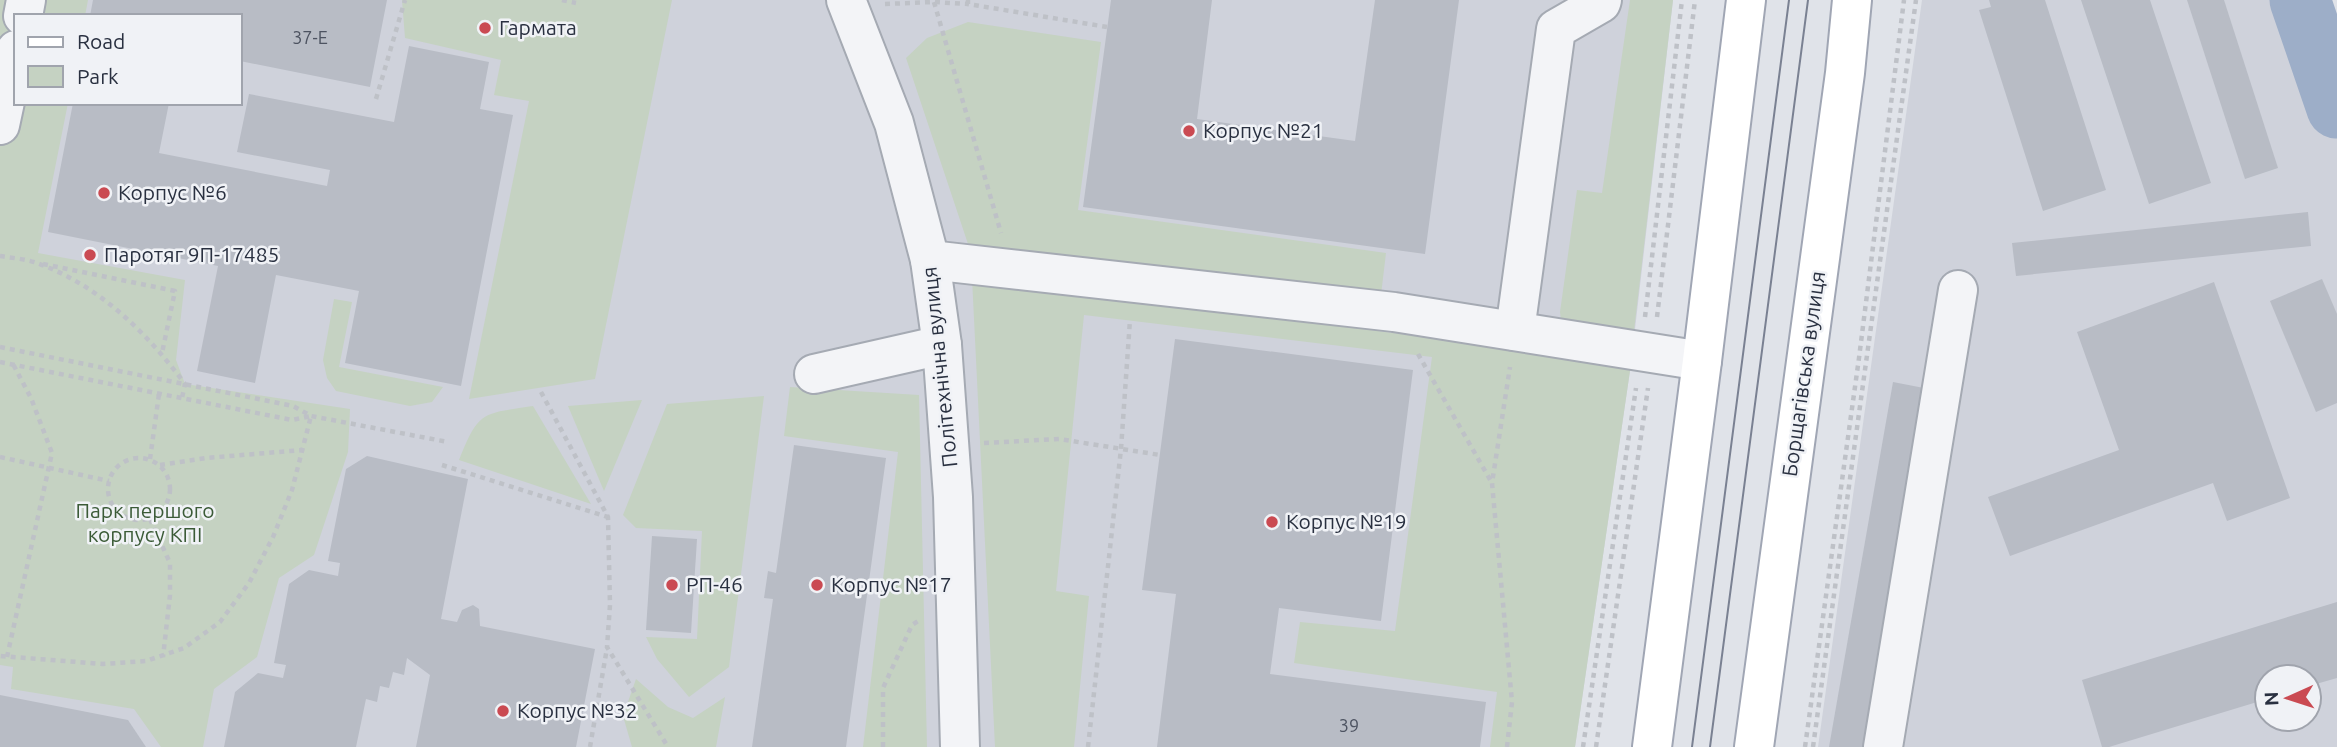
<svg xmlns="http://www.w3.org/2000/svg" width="2337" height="747" viewBox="0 0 2337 747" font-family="Ubuntu,sans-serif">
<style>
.built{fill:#cfd2db;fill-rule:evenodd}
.green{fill:#c5d2c2}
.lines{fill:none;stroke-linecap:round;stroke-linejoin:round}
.river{stroke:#9daec8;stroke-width:61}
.building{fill:#b8bcc5}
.minor-casing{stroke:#a5aab3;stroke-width:42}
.major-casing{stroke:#a0a6b4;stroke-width:42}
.path{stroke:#bec1c7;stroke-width:4.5;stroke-dasharray:5 5;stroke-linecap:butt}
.minor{stroke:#f3f4f7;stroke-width:38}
.major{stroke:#fff;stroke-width:38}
.tram{stroke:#7a8192;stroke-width:2}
.poi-dot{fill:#ca4a52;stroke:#f0f2f6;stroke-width:2.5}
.labels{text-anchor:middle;stroke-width:5;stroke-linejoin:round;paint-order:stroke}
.number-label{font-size:18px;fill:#4d5361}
.poi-label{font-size:21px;fill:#293040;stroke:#f0f2f6;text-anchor:start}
.street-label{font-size:21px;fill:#293040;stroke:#f0f2f6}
.park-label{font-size:21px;fill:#3b5b37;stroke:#f0f2f6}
</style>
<rect width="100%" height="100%" fill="#e0e3e9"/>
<g class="built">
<path d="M0,0H1673L1631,364L1575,747H0ZM16,16H240V103H16Z"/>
<path d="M1922,0H2297L2337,110V747H1818ZM2267,677H2309V719H2267Z"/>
</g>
<g class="green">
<path d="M0,0H88L85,16H16V103H68L38,253L185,280L176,360L185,384L350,409L348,452L314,555L279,578L257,657L214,689L203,747H161L134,709L11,689L13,667L0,665Z"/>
<path d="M402,0H672L595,379L469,399L529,101L494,95L501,60L405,38Z"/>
<path d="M1630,0H1673L1634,331L1561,320L1560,312L1577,190L1602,193Z"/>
<path d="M968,22L1101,42L1078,210L1386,253L1381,295L969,247L906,58L927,38Z"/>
<path d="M972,278L1631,364L1575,747H1490L1497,692L1294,663L1300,622L1395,631L1432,357L1084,315L1056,591L1089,596L1074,747H995Z"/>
<path d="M334,299L352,302L339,367L443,387L432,402L410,406L336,391L327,378L323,360Z"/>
<path d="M790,387L919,395L927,747H863L898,452L784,436Z"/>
<path d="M764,396L729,667L689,697L657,659L646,637L697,639L702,531L636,528L623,515L667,404Z"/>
<path d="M642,400L604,491L568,406Z"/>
<path d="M533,406L591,504L459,460C479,410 482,414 533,406Z"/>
<path d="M636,679L668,707L693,718L725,697L716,747H632L623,716Z"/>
</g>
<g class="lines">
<path class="river" d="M2300,0L2337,108"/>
</g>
<g class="building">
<path d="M93,0H387L370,87L240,61V16H90Z"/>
<path d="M1111,0H1212L1197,119L1355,141L1375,0H1459L1425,254L1083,207Z"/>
<path d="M1989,0H2045L2106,190L2043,211L1979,10L1991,7Z"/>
<path d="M2081,0H2150L2211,183L2149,204Z"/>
<path d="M2187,0H2224L2278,168L2245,179Z"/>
<path d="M409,46L489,62L480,109L513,115L461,386L345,363L359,291L276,275L255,383L197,371L218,266L48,232L73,103H169L159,153L327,186L330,170L237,152L249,94L394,122Z"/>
<path d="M2308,212L2311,246L2016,276L2012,243Z"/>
<path d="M2322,279L2337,314V403L2316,412L2270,301Z"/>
<path d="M2214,282L2290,498L2227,521L2213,483L2010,556L1988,497L2119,450L2077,332Z"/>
<path d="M1175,339L1413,370L1381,621L1279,608L1270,674L1486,702L1480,747H1157L1176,594L1142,590Z"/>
<path d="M1893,382L1929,389L1863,747H1829Z"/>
<path d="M794,445L886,458L846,747H752L773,599L764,598L768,571L776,573Z"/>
<path d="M367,456L468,479L441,619L457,622L462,610L473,605L479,609L480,626L595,649L576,747H416L430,675L407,658L404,675L393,672L389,688L380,686L377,702L366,699L356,747H224L235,692L258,673L283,678L286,665L274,663L289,584L309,570L338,576L340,563L328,561L346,469Z"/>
<path d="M652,536L697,539L691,633L646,630Z"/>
<path d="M2337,602V678L2309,686V677H2267V699L2109,747H2102L2082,680Z"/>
<path d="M0,695L128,720L146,747H0Z"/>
</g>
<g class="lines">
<defs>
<g id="minor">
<path d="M846,0L894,123L930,260L942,345L953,497L960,747"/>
<path d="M23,16L26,0"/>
<path d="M0,125L16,50"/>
<path d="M930,260L1394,312L1702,361"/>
<path d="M1515,331L1556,29L1601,3L1602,0"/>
<path d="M814,374L942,345"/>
<path d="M1883,747L1958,290"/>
</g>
<g id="major">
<path d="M1652,747L1702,361L1746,0"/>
<path d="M1754,747L1845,73L1852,0"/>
</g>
</defs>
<use href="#minor" class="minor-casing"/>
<use href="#major" class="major-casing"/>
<g class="path">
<path d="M562,0L576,3"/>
<path d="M968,0V4L1107,27"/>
<path d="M934,2L1001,233"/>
<path d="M885,4L934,2L968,4"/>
<path d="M376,99L405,0"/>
<path d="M0,256C12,258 26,259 37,263C100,286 146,332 185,384L182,398"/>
<path d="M43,264L175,291L162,353"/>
<path d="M1645,317L1682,0"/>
<path d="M1657,317L1695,0"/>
<path d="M0,347L293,406L311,416L448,442"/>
<path d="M1418,354L1492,483"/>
<path d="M0,362L292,420L311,416L292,490L273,537L249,583L220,622L184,648L146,661L103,664L0,656"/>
<path d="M541,392L608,517L610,605L607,647L668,747"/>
<path d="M984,443L1059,439L1160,455"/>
<path d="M0,457L109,481"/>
<circle cx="139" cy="489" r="31"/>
<path d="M150,459L159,394"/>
<path d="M160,465L206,458L302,450"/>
<path d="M442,465L608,517"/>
<path d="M150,519L170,563V595L163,657"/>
<path d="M7,657L52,453L31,398L13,364"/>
<path d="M590,747L607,648"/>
<path d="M883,747V688L912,625L921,619"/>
<path d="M1088,747L1121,449L1130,320"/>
<path d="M1507,747L1512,702L1492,483L1510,367"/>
<path d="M1583,747L1636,388"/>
<path d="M1596,747L1648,388"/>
<path d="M1805,747L1859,358L1904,0"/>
<path d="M1813,747L1916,0"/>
</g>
<use href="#minor" class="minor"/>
<use href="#major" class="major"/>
<g class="tram">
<path d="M1692,747L1789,0"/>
<path d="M1710,747L1808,0"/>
</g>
</g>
<g class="poi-dot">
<circle cx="485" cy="28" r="7"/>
<circle cx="1189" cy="131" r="7"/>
<circle cx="104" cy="193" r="7"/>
<circle cx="90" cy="255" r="7"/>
<circle cx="1272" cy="522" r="7"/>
<circle cx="672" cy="585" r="7"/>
<circle cx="817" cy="585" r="7"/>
<circle cx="503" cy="711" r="7"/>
</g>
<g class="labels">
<g class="number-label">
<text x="310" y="44">37-Е</text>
<text x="1349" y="732">39</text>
</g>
<g class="poi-label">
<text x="499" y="35">Гармата</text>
<text x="1203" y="138">Корпус №21</text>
<text x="118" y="200">Корпус №6</text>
<text x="104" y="262">Паротяг 9П-17485</text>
<text x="1286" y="529">Корпус №19</text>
<text x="686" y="592">РП-46</text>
<text x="831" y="592">Корпус №17</text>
<text x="517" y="718">Корпус №32</text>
</g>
<g class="street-label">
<text transform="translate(940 367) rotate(-96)" y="7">Політехнічна вулиця</text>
<text transform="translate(1804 374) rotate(-82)" y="7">Борщагівська вулиця</text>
</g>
<g class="park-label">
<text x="145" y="518">Парк першого<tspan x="145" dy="24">корпусу КПІ</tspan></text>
</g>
</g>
<rect x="14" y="14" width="228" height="91" fill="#f0f2f6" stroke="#a0a4ad" stroke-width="2"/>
<rect x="28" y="37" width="35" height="10" fill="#ffffff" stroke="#a0a4ad" stroke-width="2"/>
<text x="77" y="49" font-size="21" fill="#293040">Road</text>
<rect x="28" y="66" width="35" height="21" fill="#c5d2c2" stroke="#a0a4ad" stroke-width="2"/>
<text x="77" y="84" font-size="21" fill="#293040">Park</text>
<g transform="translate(2288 698) rotate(267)"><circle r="33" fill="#f0f2f6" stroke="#a0a4ad" stroke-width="2"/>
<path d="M0-5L12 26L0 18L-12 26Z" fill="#ca4a52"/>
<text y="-10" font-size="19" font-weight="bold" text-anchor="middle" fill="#293040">N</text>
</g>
</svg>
